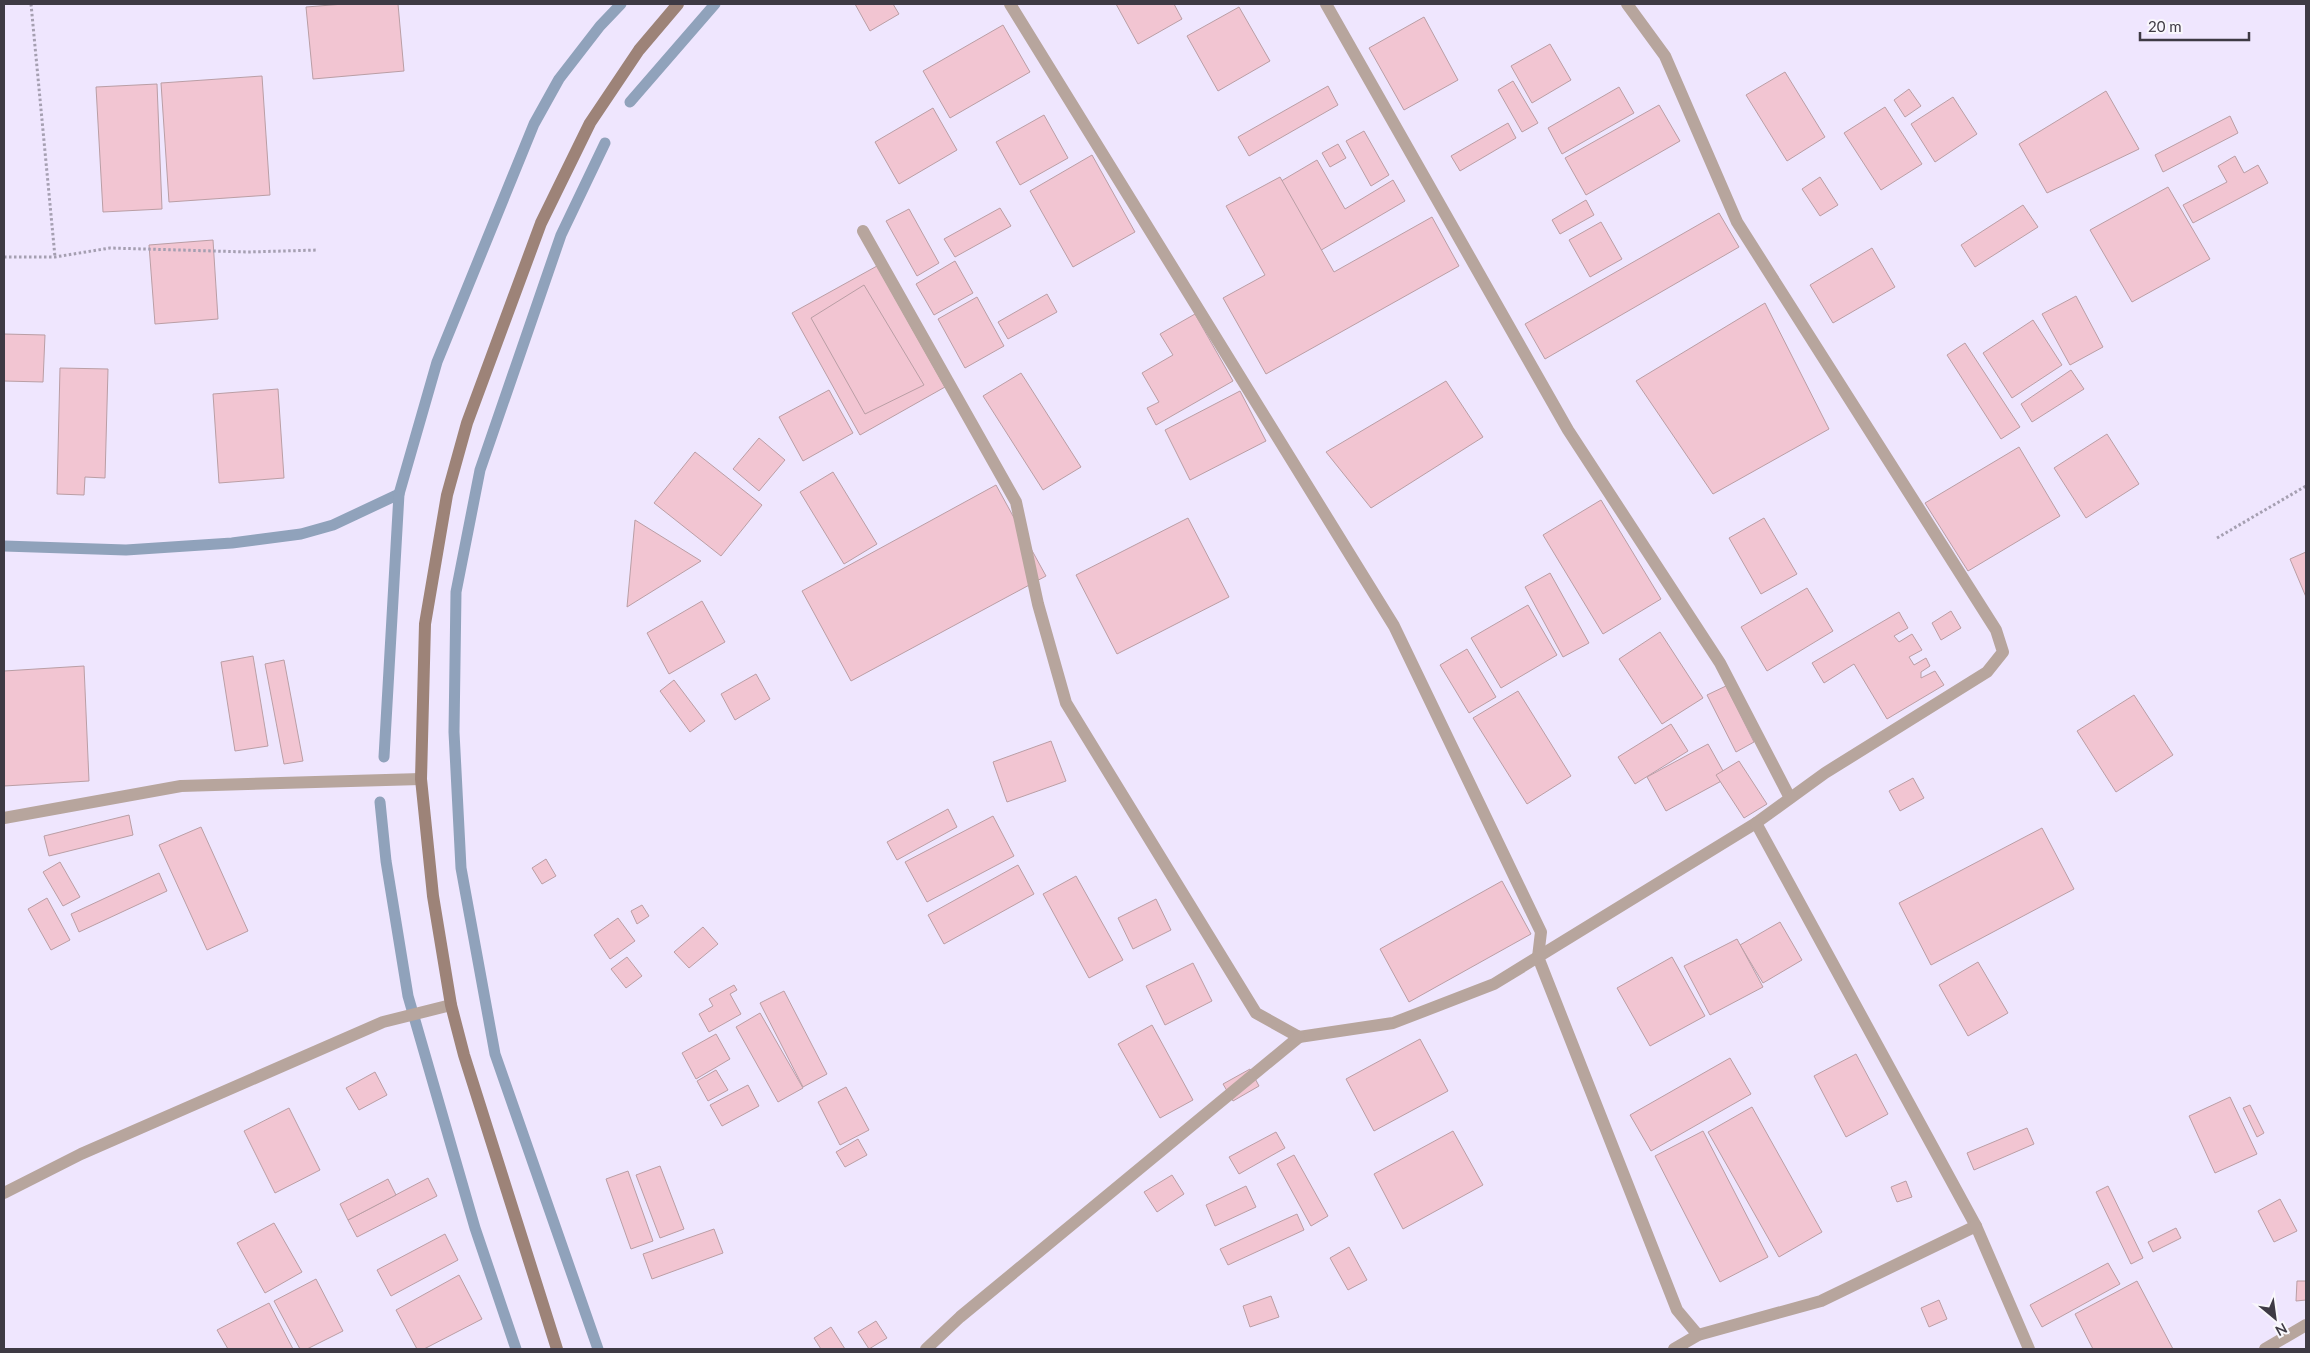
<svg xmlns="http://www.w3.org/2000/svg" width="2310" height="1353" viewBox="0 0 2310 1353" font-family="Lato,sans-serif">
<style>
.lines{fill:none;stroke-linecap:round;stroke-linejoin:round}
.stream{stroke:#90a2bb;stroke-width:11}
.building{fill:#f2c5d2;stroke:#ba9ea5}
.path{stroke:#a59fb1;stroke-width:3;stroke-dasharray:2.5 2.5;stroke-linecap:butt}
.street{stroke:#b7a59d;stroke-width:12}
.secondary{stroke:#9d8378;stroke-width:12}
</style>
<rect width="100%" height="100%" fill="#efe6fe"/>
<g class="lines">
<g class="stream">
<path d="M630,102L715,4"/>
<path d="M4,546L126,550L232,543L301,534L333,525L399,494"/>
<path d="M384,757L399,494L437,362L534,124L559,79L600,26L621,4"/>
<path d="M380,802L386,861L408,996L475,1228L516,1349"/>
<path d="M598,1349L495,1054L461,868L454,732L456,592L480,470L561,235L605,143"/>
</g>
</g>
<g class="building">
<path d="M344,4H398L404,71L313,79L306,7Z"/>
<path d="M855,4H893L899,14L870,31Z"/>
<path d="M1116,4H1174L1182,19L1138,44Z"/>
<path d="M1239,7L1270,61L1218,91L1187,36Z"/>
<path d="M1424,17L1458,80L1404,110L1369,48Z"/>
<path d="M1003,25L1030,72L950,118L923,71Z"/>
<path d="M1550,44L1571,80L1532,103L1511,66Z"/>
<path d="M1785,72L1825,137L1787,161L1746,95Z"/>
<path d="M262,76L270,195L169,202L161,83Z"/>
<path d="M1513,81L1538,123L1522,132L1498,90Z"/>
<path d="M157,84L162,209L103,212L96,87Z"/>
<path d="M1328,86L1338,105L1249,156L1238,137Z"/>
<path d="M1619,87L1634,113L1562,154L1548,128Z"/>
<path d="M1909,89L1921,106L1905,117L1894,100Z"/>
<path d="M2106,91L2139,149L2047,193L2019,144Z"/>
<path d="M1953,97L1977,134L1935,162L1911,124Z"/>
<path d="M1659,105L1680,141L1586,195L1565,158Z"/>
<path d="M1885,107L1922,164L1881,190L1844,133Z"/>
<path d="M933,108L957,150L899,184L875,142Z"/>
<path d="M1044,115L1068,158L1020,185L996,142Z"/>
<path d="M2230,116L2238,133L2163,172L2155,155Z"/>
<path d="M1508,123L1516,138L1460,171L1451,156Z"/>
<path d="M1364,131L1389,175L1371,186L1346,141Z"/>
<path d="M1338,144L1346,158L1330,167L1322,153Z"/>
<path d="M1092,155L1135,232L1073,267L1030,191Z"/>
<path d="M2235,156L2244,173L2258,165L2268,183L2193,223L2183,205L2227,182L2218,166Z"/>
<path d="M1317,160L1345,209L1393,180L1405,201L1306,259L1266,190Z"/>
<path d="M1280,177L1334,272L1432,217L1459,266L1266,374L1223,298L1265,275L1226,206Z"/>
<path d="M1820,177L1838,205L1820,216L1802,189Z"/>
<path d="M2168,187L2210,259L2132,302L2090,230Z"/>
<path d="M1586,200L1594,215L1560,234L1552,220Z"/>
<path d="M2023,205L2038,227L1975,267L1961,245Z"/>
<path d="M1000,208L1011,226L955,257L944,239Z"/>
<path d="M909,209L939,263L917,276L886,221Z"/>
<path d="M1719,213L1739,247L1545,359L1525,324Z"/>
<path d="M1601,222L1622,259L1590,277L1569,240Z"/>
<path d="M213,240L218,319L155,324L149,245Z"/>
<path d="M1872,248L1895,287L1833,323L1810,285Z"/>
<path d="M955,261L973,293L934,315L916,284Z"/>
<path d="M877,266L945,387L860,435L792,313Z"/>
<path d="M864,285L924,385L865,414L811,318Z"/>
<path d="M1047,294L1057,312L1008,339L998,322Z"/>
<path d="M2076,296L2103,347L2070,365L2042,314Z"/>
<path d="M977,297L1004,346L965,368L938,319Z"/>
<path d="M1765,303L1829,429L1713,494L1636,381Z"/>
<path d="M1195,314L1233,381L1156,425L1147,408L1159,402L1142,373L1173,355L1160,334Z"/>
<path d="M2033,320L2062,365L2012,398L1983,353Z"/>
<path d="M4,334L45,335L43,382L4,381Z"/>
<path d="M1965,343L2020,427L2001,439L1947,355Z"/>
<path d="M60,368L108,369L105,478L85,477L84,495L57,494Z"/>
<path d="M2071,370L2084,389L2032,422L2021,404Z"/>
<path d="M1021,373L1081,467L1043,490L983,396Z"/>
<path d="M1446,381L1483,437L1371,508L1326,452Z"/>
<path d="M278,389L284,478L219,483L213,394Z"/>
<path d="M829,390L853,433L803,461L779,417Z"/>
<path d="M1240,391L1266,441L1190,480L1165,430Z"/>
<path d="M2107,434L2139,484L2086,518L2054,468Z"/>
<path d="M759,438L785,460L759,491L733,469Z"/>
<path d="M2019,447L2060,516L1968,571L1925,503Z"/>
<path d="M695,452L762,505L721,556L654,503Z"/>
<path d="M833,472L877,544L844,564L800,492Z"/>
<path d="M996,485L1046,576L851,681L802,591Z"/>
<path d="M1601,500L1661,599L1603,634L1543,535Z"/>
<path d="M1188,518L1229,597L1117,654L1076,575Z"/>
<path d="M1764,518L1797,574L1761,594L1729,538Z"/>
<path d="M635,520L701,561L627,607Z"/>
<path d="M2306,552V597L2290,559Z"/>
<path d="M1550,573L1589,643L1563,657L1525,587Z"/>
<path d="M1807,588L1833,631L1767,671L1741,627Z"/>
<path d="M702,601L725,642L669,674L647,633Z"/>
<path d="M1528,605L1557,655L1501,688L1471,638Z"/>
<path d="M1951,611L1961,628L1941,640L1932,623Z"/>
<path d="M1899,612L1908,628L1894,636L1899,642L1912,634L1922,650L1909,657L1914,665L1926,658L1930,666L1921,672V678L1935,671L1944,685L1887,719L1854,664L1824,683L1812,663Z"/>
<path d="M1660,632L1703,698L1662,724L1619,659Z"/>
<path d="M1467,649L1496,697L1469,713L1440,665Z"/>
<path d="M253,656L268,746L235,751L221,662Z"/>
<path d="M284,660L303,761L284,764L265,664Z"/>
<path d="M84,666L89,781L4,786V671Z"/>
<path d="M756,674L770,699L735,720L721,694Z"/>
<path d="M674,680L705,721L690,732L660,691Z"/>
<path d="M1726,686L1754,742L1736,752L1707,695Z"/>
<path d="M1518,691L1571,776L1527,804L1473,718Z"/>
<path d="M2134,695L2173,755L2116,792L2077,731Z"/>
<path d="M1671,724L1688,751L1635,784L1618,757Z"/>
<path d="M1051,741L1066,781L1007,802L993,762Z"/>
<path d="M1708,744L1727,778L1666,811L1647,777Z"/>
<path d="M1739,761L1767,804L1744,818L1716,775Z"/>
<path d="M1913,778L1924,798L1900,811L1889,791Z"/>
<path d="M948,809L957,827L897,860L887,842Z"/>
<path d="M129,815L133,835L49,856L44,836Z"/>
<path d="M993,816L1014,856L927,902L905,862Z"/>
<path d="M201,827L248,931L207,950L159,845Z"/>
<path d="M2042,828L2074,889L1931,965L1899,903Z"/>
<path d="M546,859L556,876L542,884L532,868Z"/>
<path d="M60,862L80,897L63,906L43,872Z"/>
<path d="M1018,865L1034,894L944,944L928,915Z"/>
<path d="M159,873L167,891L79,932L71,914Z"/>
<path d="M1076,876L1123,960L1089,978L1043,894Z"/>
<path d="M1502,881L1531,934L1409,1002L1380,949Z"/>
<path d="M47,898L70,940L51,950L28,909Z"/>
<path d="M1156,899L1171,930L1133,949L1118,918Z"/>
<path d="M642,905L649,916L637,924L631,911Z"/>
<path d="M618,918L635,941L610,959L594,935Z"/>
<path d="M1780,922L1802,960L1763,983L1740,945Z"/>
<path d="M703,927L718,944L689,968L674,952Z"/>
<path d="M1737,939L1763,987L1710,1015L1684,966Z"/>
<path d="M627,957L642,976L626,988L611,969Z"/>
<path d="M1672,957L1705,1016L1650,1046L1617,988Z"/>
<path d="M1978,962L2008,1013L1968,1036L1939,985Z"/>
<path d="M1193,963L1212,1001L1165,1025L1146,986Z"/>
<path d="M734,985L737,990L730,994L741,1014L709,1032L699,1014L713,1006L709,999Z"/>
<path d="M784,991L827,1074L803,1087L760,1003Z"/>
<path d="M760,1013L803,1088L778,1102L736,1027Z"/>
<path d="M1152,1025L1193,1100L1160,1118L1118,1044Z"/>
<path d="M716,1034L730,1059L696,1079L682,1053Z"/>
<path d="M1420,1039L1448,1091L1374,1131L1346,1079Z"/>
<path d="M1856,1054L1888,1114L1846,1137L1814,1076Z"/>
<path d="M1730,1058L1751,1094L1651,1151L1630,1115Z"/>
<path d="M1250,1069L1259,1086L1233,1101L1223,1084Z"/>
<path d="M716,1070L728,1090L708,1101L697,1081Z"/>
<path d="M375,1072L387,1095L359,1110L346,1088Z"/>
<path d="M748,1085L759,1106L722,1126L710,1105Z"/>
<path d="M846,1087L869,1130L840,1145L818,1102Z"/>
<path d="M2230,1097L2257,1154L2215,1173L2189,1116Z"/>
<path d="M2250,1105L2264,1133L2257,1137L2243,1108Z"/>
<path d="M1752,1107L1822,1232L1779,1257L1708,1132Z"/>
<path d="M289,1108L320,1170L275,1193L244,1131Z"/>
<path d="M2027,1128L2034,1144L1974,1170L1967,1153Z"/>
<path d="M1453,1131L1483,1185L1403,1229L1374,1174Z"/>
<path d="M1703,1131L1768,1257L1720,1282L1655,1156Z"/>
<path d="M1276,1132L1285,1148L1239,1174L1229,1157Z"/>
<path d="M858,1139L867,1155L845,1167L836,1152Z"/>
<path d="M1294,1155L1328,1216L1311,1226L1277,1164Z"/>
<path d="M660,1166L684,1229L660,1238L636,1175Z"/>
<path d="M628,1171L653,1241L631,1249L606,1179Z"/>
<path d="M1172,1175L1184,1194L1157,1212L1144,1192Z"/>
<path d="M428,1178L437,1196L357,1237L348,1220Z"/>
<path d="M388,1179L396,1195L348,1220L340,1204Z"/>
<path d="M1906,1181L1912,1197L1897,1202L1891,1187Z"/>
<path d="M1246,1186L1256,1207L1215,1226L1206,1205Z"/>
<path d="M2108,1186L2143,1258L2131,1264L2096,1192Z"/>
<path d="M2280,1199L2297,1231L2274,1242L2258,1211Z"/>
<path d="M1297,1214L1304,1230L1228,1265L1220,1249Z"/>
<path d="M274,1223L302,1272L265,1293L237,1243Z"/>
<path d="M2176,1228L2181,1238L2153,1252L2148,1242Z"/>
<path d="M714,1229L723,1253L652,1279L643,1254Z"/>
<path d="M445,1234L458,1260L391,1296L377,1270Z"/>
<path d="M1349,1247L1367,1280L1348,1290L1330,1258Z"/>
<path d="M2108,1263L2120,1284L2042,1327L2030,1305Z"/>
<path d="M459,1275L482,1319L424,1349H417L396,1310Z"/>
<path d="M316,1279L343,1331L307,1349H300L274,1301Z"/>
<path d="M2137,1281L2173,1349H2093L2075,1314Z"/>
<path d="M2297,1281H2306V1300L2296,1301Z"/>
<path d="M1271,1296L1279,1317L1250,1327L1243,1306Z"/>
<path d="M1939,1300L1947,1319L1929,1327L1921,1308Z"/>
<path d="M269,1303L293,1349H228L217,1330Z"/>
<path d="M876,1321L887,1338L869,1349L858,1332Z"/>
<path d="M831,1327L845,1349H821L814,1338Z"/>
</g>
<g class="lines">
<g class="path">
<path d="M31,4L55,257"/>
<path d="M4,257H55L110,248L248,252L318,250"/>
<path d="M2217,538L2306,486"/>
</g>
<g class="street">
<path d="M1010,4L1394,626L1541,932L1538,957L1677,1310L1698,1335"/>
<path d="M1326,4L1568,430L1720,663L1790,798"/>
<path d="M863,231L1016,502L1038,604L1066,703L1256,1013L1299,1037L1393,1023L1494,984L1756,823L1825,773L1987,672L2003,652L1996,630L1737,222L1665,56L1627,4"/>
<path d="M4,818L181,786L421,779"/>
<path d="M1756,823L1976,1226L2029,1349"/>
<path d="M4,1193L81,1154L383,1022L451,1005"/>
<path d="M926,1349L960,1317L1299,1037"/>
<path d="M1674,1349L1698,1335L1821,1301L1976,1226"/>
<path d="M2265,1349L2306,1325"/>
</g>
<path class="secondary" d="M557,1349L464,1055L451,1005L433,896L421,779L425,624L447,495L467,423L541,223L590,123L639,50L678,4"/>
</g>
<rect width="2310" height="1353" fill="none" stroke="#3e3a44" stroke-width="10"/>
<g transform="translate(2275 1318) rotate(151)" stroke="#f9f7fc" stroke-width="4" paint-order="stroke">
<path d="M0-4L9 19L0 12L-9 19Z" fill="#3e3a44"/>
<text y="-8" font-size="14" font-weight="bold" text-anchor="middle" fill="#3e3a44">N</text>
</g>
<path d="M2140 32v8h109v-8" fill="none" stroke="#3e3a44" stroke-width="2.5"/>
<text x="2148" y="32" font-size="15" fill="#3e3a44" stroke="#f9f7fc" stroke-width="4" paint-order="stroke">20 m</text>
</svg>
